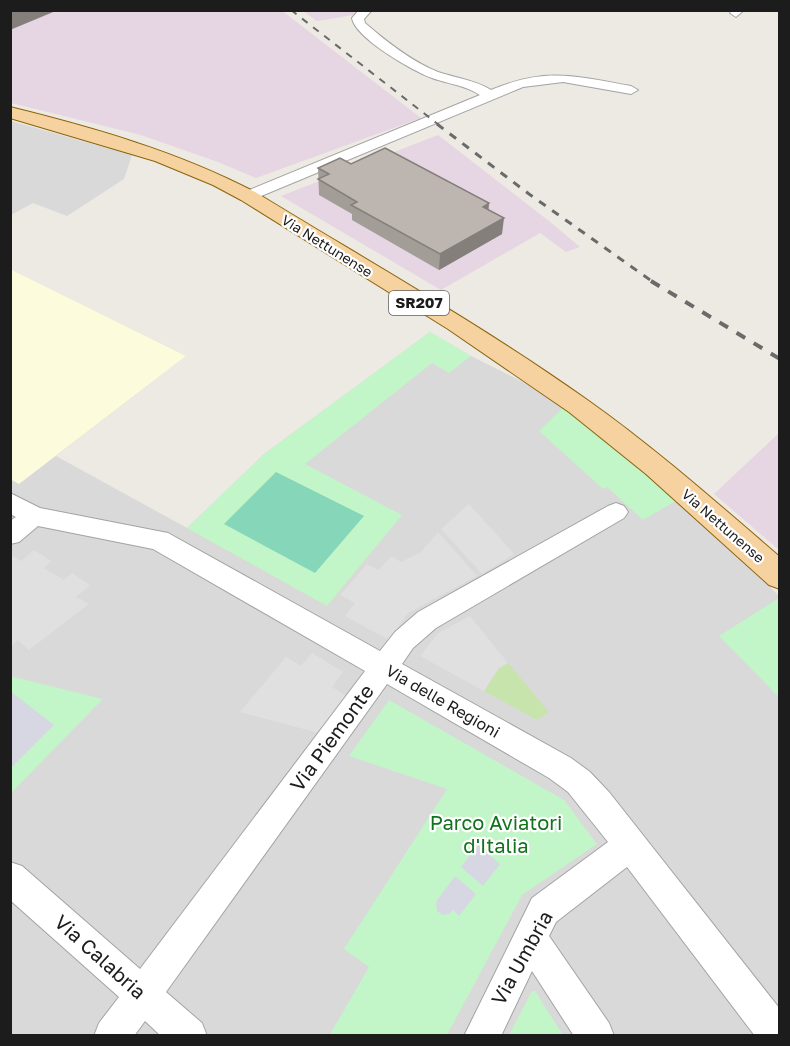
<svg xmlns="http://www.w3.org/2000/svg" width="790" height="1046" viewBox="0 0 790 1046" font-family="'Golos Text',sans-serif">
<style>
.residential{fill:#dad9d9}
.industrial{fill:#e6d5e2}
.education{fill:#fcfcdc}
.grass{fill:#c6e4ac}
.park{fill:#c2f5c7}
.pitch{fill:#86d7ba}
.parking{fill:#e0e0e0}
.plaza{fill:#d7d7e3}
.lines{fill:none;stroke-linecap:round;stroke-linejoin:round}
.minor-casing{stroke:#a3a3a3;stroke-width:2}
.major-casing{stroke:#8a630a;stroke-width:2}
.minor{fill:#fff;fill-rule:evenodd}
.major{fill:#f5d2a0;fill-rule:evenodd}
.rail-far2{stroke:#6a6a6a;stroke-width:2;stroke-dasharray:7 7;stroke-linecap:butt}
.rail-far1{stroke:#6a6a6a;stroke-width:3;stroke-dasharray:8 8;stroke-linecap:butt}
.rail{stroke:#6a6a6a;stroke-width:4;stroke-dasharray:10 10;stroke-linecap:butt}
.wall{fill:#a39d97}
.shaded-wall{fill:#847f7b}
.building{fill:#bdb6b0;stroke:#847f7b;stroke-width:1.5}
.labels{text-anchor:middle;stroke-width:4.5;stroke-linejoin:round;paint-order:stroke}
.far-street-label{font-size:14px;fill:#1c1c1c;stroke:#fff}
.shield{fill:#fff;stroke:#606060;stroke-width:1.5}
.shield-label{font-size:15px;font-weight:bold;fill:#1c1c1c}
.street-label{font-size:16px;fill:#1c1c1c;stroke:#fff}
.near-street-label{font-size:20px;fill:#1c1c1c;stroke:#fff}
.near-park-label{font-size:20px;fill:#13721d;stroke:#fff}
</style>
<rect width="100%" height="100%" fill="#edeae3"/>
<g class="residential">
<path d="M11,121L132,155L124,179L67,216L33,203L11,215Z"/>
<path d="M10,269L186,356L56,456L187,528L264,454L430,332L471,356L567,404L681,498L779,596V1035H11Z"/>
</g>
<g class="industrial">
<path d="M281,10L421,118L256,178L218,162L141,135L11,103V11Z"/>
<path d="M303,11H379L317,21Z"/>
<path d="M438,135L549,221L580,247L566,252L540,233L441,290L281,196Z"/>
<path d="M779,433V550L714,494Z"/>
</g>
<path class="education" d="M10,269L186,356L19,484L10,479Z"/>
<path class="grass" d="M508,663L549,712L537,720L484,691L499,668Z"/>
<g class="park">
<path d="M430,332L471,356L449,373L432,363L305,464L402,515L327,606L187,528L264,454Z"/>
<path d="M567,404L681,498L643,520L607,487L603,489L539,431Z"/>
<path d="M779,598V697L719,636Z"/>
<path d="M10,676L103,699L11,793H10Z"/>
<path d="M389,700L564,800L597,844L522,895L447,1035L329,1036L369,967L344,949L447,789L349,756Z"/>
<path d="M532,991H535L563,1035H509Z"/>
</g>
<path class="pitch" d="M276,472L364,516L315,573L224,524Z"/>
<g class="parking">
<path d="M469,504L514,554L482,574L441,529Z"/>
<path d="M438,532L477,576L408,613L389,640L345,616L355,603L340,595L367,564L379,570L391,556L401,562L421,552Z"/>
<path d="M34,550L51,561L44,568L64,580L72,573L90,585L76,597L89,604L29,650L18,640L11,646V555L21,561Z"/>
<path d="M470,616L508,663L499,668L484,691L420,656L438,633Z"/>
<path d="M312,653L343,672L332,687L346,696L319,733L240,712L286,657L301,666Z"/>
</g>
<g class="plaza">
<path d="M10,691L54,725L11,768H10Z"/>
<path d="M478,845L500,864L483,886L461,867Z"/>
<path d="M455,876L476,894L459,916L453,910L449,914L443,915L437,911L436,902Z"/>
</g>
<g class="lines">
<defs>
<g id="minor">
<path d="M359,10H372L364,19L365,23C387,42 411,61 438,72C456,78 475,80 491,90C546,67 575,76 631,86L638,90L631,94L563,82L523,87L254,199H242L240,196L242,193L480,95C465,85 448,84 432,78C413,71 355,38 352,18Z"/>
<path d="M732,10H744L736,17L730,13Z"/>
<path d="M10,493L40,508L168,533L380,651L395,632L418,612L608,506L616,503L624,506L628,512L624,518L436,628L413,648L402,664L571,758L590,772L609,792L780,1009V1036H755L627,867L556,922L549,936L609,1023L614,1036H574L532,971L501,1036H464L532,898L608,842L568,792L549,778L387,684L166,992L202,1023L207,1036H161L145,1021L134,1036H94L99,1023L119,997L10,900V862L22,866L140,969L365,671L153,549L38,526L19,542L10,544V521L16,517L10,514Z"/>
</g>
<path id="major" d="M10,107C95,128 178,152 255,192C366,260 480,324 586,399C654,447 716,502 780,557V589L769,585L646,474L569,412L448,329L241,200L213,185L155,161L10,118Z"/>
</defs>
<use href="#minor" class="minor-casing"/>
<use href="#major" class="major-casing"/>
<use href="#minor" class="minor"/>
<use href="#major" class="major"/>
<path class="rail-far2" d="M291,10L439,125"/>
<path class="rail-far1" d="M437,124L529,194L653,282"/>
<path class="rail" d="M651,281L780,359"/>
</g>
<path class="wall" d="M351,164L489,210L502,234L439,270L352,220V214L319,195L318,168Z"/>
<g class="shaded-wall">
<path d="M20,10H58L10,30V14Z"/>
<path d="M489,203L488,219L483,207Z"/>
<path d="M504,218L502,234L439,270L440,254Z"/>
</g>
<g class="building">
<path d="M10,10H20L10,14Z"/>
<path d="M385,148L489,203L483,207L504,218L440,254L351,205L357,202L318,179L329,174L318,168L340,158L351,164Z"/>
</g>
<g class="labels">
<g class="far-street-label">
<text transform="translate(327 246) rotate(32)" y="5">Via Nettunense</text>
<text transform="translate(723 526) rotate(41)" y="5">Via Nettunense</text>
</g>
<rect class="shield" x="389" y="291" width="60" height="24" rx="4.5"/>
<g class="shield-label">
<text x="419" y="308">SR207</text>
</g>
<g class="street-label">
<text transform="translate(443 701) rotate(30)" y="6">Via delle Regioni</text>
</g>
<g class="near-street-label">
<text transform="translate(332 738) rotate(-54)" y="7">Via Piemonte</text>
<text transform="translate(100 957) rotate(42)" y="7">Via Calabria</text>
<text transform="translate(522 958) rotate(-61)" y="7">Via Umbria</text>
</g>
<g class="near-park-label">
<text x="496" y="830">Parco Aviatori<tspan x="496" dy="23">d'Italia</tspan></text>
</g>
</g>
<rect width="790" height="1046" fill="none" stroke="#1c1c1c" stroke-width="24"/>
</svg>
